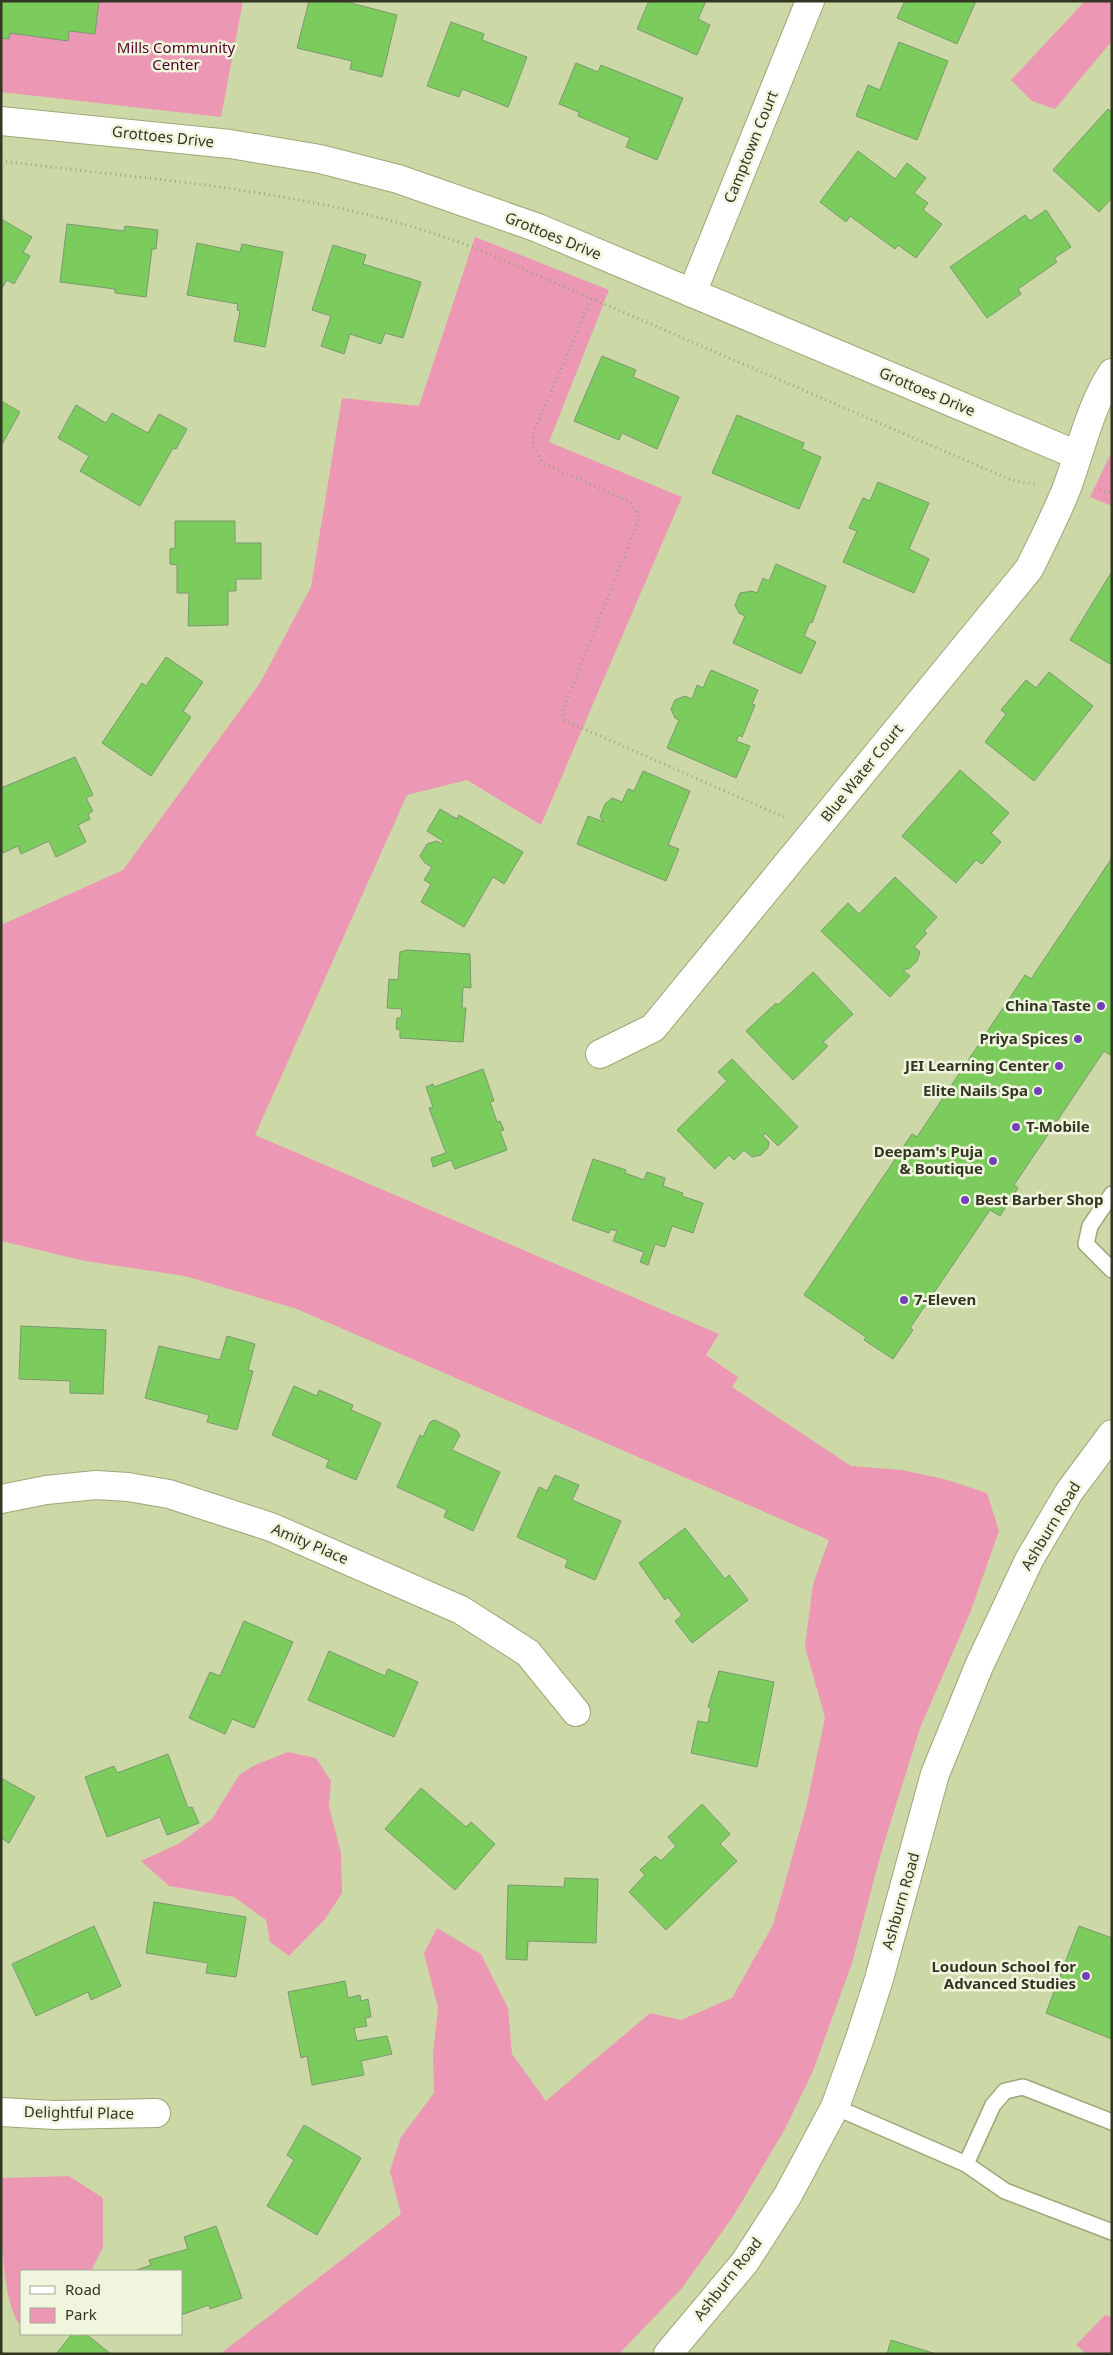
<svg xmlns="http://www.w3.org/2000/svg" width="1113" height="2355" viewBox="0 0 1113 2355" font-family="'Noto Sans',sans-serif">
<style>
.green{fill:#ec98b4}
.building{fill:#7ccc5d;stroke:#7a9870}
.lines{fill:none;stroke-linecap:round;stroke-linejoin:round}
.service-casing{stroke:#9da777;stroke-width:18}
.minor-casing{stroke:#9da777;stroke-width:30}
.secondary-casing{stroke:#9da777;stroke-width:30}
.path{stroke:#9ca57d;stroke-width:3;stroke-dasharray:1 4;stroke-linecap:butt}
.service{stroke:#fff;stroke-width:15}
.minor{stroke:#fff;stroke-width:28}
.secondary{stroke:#fff;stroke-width:28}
.poi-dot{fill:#7141b9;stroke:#f0f5dd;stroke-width:2}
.labels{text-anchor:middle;stroke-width:5;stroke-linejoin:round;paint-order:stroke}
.park-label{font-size:15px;fill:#52002a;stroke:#f0f5dd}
.street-label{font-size:15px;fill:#323623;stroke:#f0f5dd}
.poi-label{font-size:15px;font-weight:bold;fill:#323623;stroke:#f0f5dd;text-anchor:end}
</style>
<rect width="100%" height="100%" fill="#cdd8a7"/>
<g class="green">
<path d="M1,1H243L221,117L1,92Z"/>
<path d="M1085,1H1112V41L1055,109L1032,101L1011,80Z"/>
<path d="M475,237L609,290L549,442L682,497L541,825L467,780L407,795L255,1135L719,1334L706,1355L738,1377L732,1387L851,1466L902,1470L944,1479L987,1493L999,1531L970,1613L920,1728L881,1853L852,1963L813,2071L785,2129L734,2215L682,2288L619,2354H220L401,2214L390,2171L401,2137L434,2093L433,2054L438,2008L424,1953L437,1928L481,1954L508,2008L512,2054L546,2101L650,2013L681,2020L732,1998L773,1925L806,1808L825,1717L805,1647L813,1584L829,1540L297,1309L185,1276L85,1261L1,1241V925L123,870L260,683L311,587L342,398L419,406Z"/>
<path d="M1112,451V506L1090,497Z"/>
<path d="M288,1752L316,1758L331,1781L329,1807L341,1853L342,1893L325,1919L289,1956L270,1942L266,1920L234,1897L169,1886L141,1861L180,1843L212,1819L239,1775L255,1765Z"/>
<path d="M69,2176L103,2198V2247L91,2271H21V2326C0,2303 1,2214 1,2178Z"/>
<path d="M1105,2315L1112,2317V2354H1087L1076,2345Z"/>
</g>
<g class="building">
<path d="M1,1H99L95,34L69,31L68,41L10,33L9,39L1,38Z"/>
<path d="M309,1H343L397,15L382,77L350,69L352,61L297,48Z"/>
<path d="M649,1H706L698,19L710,25L697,55L637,29Z"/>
<path d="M905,1H976L957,44L897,18Z"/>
<path d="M451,22L484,34L482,40L527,57L508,107L462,89L459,97L427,86Z"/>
<path d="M899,42L948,61L917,140L856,116L868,85L880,90Z"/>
<path d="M576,63L598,72L601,65L683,98L657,160L626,147L630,138L578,116L579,112L559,104Z"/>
<path d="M1108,109L1112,112V198L1099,212L1053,170Z"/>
<path d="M858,151L895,179L907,163L926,178L914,193L928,203L923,210L942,224L916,258L898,245L895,249L850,216L846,222L820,202Z"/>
<path d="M1046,210L1071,247L1054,258L1057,262L1018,289L1021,294L987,318L950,267L1025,215L1030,221Z"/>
<path d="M1,219L32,237L23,252L30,256L14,284L7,280L1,290Z"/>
<path d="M67,224L124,231L125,226L158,230L156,249H152L146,297L115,293V289L60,282Z"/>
<path d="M197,243L240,252L242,244L283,252L265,347L234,341L240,311L237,310L238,304L187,295Z"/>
<path d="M333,245L366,255L363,264L421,282L403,338L385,333L381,344L350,334L344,354L321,346L331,316L312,310Z"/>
<path d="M602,356L636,370L633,377L679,397L657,449L622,433L619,440L574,421Z"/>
<path d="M1,401L20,412L1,446Z"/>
<path d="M76,405L106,423L112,413L148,433L159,414L187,429L176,449L173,448L140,506L80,471L89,456L58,438Z"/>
<path d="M737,415L804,443L802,449L821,457L799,509L712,473Z"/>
<path d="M878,482L929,503L909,549L929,559L914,593L843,562L857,531L849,528L863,498L870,501Z"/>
<path d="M175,521H235V543H261V579H236V591H228V625L188,626L189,593H177V565L170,564V549L175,548Z"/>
<path d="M776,564L826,586L812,623L810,622L804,636L816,642L801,674L733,643L745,616L739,613L735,605L740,593L752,591L757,593L763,578L769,581Z"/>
<path d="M1111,573L1112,574V665L1070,640Z"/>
<path d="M166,657L203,682L183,711L191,717L151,776L102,743L142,683L146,686Z"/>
<path d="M711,670L758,690L752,704L755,705L742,737L739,735L736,741L750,746L736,778L667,748L679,720L675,718L671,709L675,700L685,696L692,699L697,685L703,688Z"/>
<path d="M1049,672L1093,706L1034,781L985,742L1006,714L1001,710L1026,680L1036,688Z"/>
<path d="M75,757L93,795L86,798L93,811L88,814L90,819L78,825L86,842L56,857L49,841L21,854L18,846L3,853L1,849V788Z"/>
<path d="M960,770L1009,813L991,833L1001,842L982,864L976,860L956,883L902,836Z"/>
<path d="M643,771L690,791L668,845L679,849L666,881L577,844L588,816L604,822L600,817L605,804L612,798L622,802L628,789L634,791Z"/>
<path d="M440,809L457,819L459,815L523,852L504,884L493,877L464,927L421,902L431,884L424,880L432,867L425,863L420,856L427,844L437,841L442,844L443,841L427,831Z"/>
<path d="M1112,858V1056L1104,1051L1014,1185L1018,1188L1000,1216L990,1210L910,1328L913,1330L893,1359L864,1340L866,1337L804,1295L912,1134L917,1137L1025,975L1031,979Z"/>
<path d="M895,877L937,917L924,931L927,933L914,947L920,952L917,961L910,968L903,970L910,976L890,997L821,931L848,903L859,914Z"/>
<path d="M407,950L470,954L471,988L463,987L462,1008H466L463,1042L400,1038V1030L396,1029L397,1018H401L402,1009L387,1008L389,979L398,980L400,952Z"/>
<path d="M813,972L853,1014L823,1042L828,1046L793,1080L746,1031L776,1003L778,1005Z"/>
<path d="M732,1059L798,1127L778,1146L765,1133L763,1136L769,1142L768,1148L761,1155L752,1157L744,1150L734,1160L729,1155L715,1169L677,1130L727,1081L718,1072Z"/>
<path d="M483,1069L494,1101L490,1102L497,1122L500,1121L504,1130L500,1131L507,1150L455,1169L451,1160L433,1167L431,1158L446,1153L429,1108L433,1107L426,1087L433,1084L434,1087Z"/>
<path d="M593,1159L626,1170L625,1173L644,1180L647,1172L665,1178L663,1186L683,1193L682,1196L703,1203L693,1233L672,1226L665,1247L655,1244L648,1265L640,1262L644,1252L613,1241L617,1231L611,1229L609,1233L572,1220Z"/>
<path d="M21,1326L106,1330L103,1394L70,1393V1381L19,1379Z"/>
<path d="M227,1336L255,1344L248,1370L253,1371L237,1430L207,1422L209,1415L145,1398L159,1346L220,1360Z"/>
<path d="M294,1386L317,1396L319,1390L353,1405L351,1410L381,1423L356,1480L326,1467L329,1460L272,1435Z"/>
<path d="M435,1420L457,1431L460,1435L452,1450L500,1472L473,1531L444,1517L447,1510L397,1487L420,1435L423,1437L430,1422Z"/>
<path d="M555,1475L579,1485L572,1500L621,1521L595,1580L565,1567L568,1560L517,1537L539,1487L547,1491Z"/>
<path d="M685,1528L725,1579L729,1575L748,1600L692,1643L675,1621L682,1615L668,1597L665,1600L639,1563Z"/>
<path d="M244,1621L293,1642L254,1728L232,1719L225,1734L189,1718L210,1672L220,1676Z"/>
<path d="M329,1651L385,1676L388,1669L418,1682L394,1737L308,1700Z"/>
<path d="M719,1671L774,1682L757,1767L691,1753L698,1721L708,1723L711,1708L708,1707Z"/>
<path d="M168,1754L188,1808L192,1807L199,1823L167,1835L160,1817L107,1837L85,1777L114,1766L117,1773Z"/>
<path d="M1,1778L35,1797L9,1843L1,1838Z"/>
<path d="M421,1788L466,1827L471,1822L495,1844L455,1890L385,1829Z"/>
<path d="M702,1804L730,1834L720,1844L737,1861L666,1930L629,1892L645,1875L640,1870L655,1856L661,1861L676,1846L668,1837Z"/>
<path d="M565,1878L598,1879L596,1943L528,1941L527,1960L506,1959L508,1885L564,1887Z"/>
<path d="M154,1902L246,1917L236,1977L206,1973L208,1963L146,1953Z"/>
<path d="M94,1926L121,1986L91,2000L88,1992L36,2016L12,1964Z"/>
<path d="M1079,1926L1112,1938V2039L1046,2013Z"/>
<path d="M345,1981L348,1998L360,1995L361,2001L368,1999L371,2017L365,2018L367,2026L354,2028L357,2041L387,2036L392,2054L361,2061L364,2075L312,2085L307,2056L301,2058L288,1992Z"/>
<path d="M304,2125L361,2158L317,2235L267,2206L294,2160L287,2155Z"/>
<path d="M216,2226L242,2298L210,2309L209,2305L181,2315V2271H134L151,2265L149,2260L188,2249L184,2237Z"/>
<path d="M72,2334H86L111,2354H56Z"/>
<path d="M891,2340L936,2354H887Z"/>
</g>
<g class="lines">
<defs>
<g id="service">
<path d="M1112,1194L1090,1226L1086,1244L1112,1270"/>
<path d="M835,2107L966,2164L1005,2191L1112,2232"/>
<path d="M966,2164L993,2105L1005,2091L1023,2087L1112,2122"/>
</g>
<g id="minor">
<path d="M1,121L230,144L320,159L398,179L538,228L1077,455"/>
<path d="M692,293L810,1"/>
<path d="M600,1054L653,1028L1029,569C1042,543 1055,517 1066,490C1081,450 1089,409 1112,373"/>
<path d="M1,1499L46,1490L96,1485L128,1487L169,1494L271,1527L461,1610L528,1653L576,1712"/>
<path d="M1,2112L55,2115L156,2113"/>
</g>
<path id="secondary" d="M668,2354L745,2262L788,2195L835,2107L860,2038L879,1979L935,1774L979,1666L1029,1560L1069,1492L1112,1434"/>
</defs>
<use href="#service" class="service-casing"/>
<use href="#minor" class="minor-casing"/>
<use href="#secondary" class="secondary-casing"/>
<g class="path">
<path d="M1,161C160,181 324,190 475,248L1011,480L1035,484"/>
<path d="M591,299L533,434V446L543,463L630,502L640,516L562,713L564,720L784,817"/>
<path d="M1099,490L1112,493"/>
</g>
<use href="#service" class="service"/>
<use href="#minor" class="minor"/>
<use href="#secondary" class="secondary"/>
</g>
<g class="poi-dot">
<circle cx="1101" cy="1006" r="5"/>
<circle cx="1078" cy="1039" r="5"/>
<circle cx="1059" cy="1066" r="5"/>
<circle cx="1038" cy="1091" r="5"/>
<circle cx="1016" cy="1127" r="5"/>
<circle cx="993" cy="1161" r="5"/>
<circle cx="965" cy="1200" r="5"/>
<circle cx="904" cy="1300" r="5"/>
<circle cx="1086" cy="1976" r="5"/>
</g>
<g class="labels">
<g class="park-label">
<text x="176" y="53">Mills Community<tspan x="176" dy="17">Center</tspan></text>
</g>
<g class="street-label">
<text transform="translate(163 137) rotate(6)" y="5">Grottoes Drive</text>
<text transform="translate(751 147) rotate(-68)" y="5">Camptown Court</text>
<text transform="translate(553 236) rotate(22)" y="5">Grottoes Drive</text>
<text transform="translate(927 392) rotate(23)" y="5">Grottoes Drive</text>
<text transform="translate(862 773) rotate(-51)" y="5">Blue Water Court</text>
<text transform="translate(1051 1526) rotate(-59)" y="5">Ashburn Road</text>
<text transform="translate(310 1544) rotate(23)" y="5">Amity Place</text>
<text transform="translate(901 1901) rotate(-74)" y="5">Ashburn Road</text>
<text transform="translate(79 2113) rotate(1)" y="5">Delightful Place</text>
<text transform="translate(728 2279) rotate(-52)" y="5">Ashburn Road</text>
</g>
<g class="poi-label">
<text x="1091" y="1011">China Taste</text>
<text x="1068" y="1044">Priya Spices</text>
<text x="1049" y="1071">JEI Learning Center</text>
<text x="1028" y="1096">Elite Nails Spa</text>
<text x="1026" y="1132" text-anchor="start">T-Mobile</text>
<text x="983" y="1157">Deepam's Puja<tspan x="983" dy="17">&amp; Boutique</tspan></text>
<text x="975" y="1205" text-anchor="start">Best Barber Shop</text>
<text x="914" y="1305" text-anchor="start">7-Eleven</text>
<text x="1076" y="1972">Loudoun School for<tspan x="1076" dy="17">Advanced Studies</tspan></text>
</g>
</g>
<rect width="1113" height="2355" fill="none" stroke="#323623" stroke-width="5"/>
<rect x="20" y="2270" width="162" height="65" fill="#f0f5dd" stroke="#a4a993"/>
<rect x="30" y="2286" width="25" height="8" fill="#ffffff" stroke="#a4a993"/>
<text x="65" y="2295" font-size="15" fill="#323623">Road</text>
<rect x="30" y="2308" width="25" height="15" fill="#ec98b4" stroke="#a4a993"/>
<text x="65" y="2320" font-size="15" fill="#323623">Park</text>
</svg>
